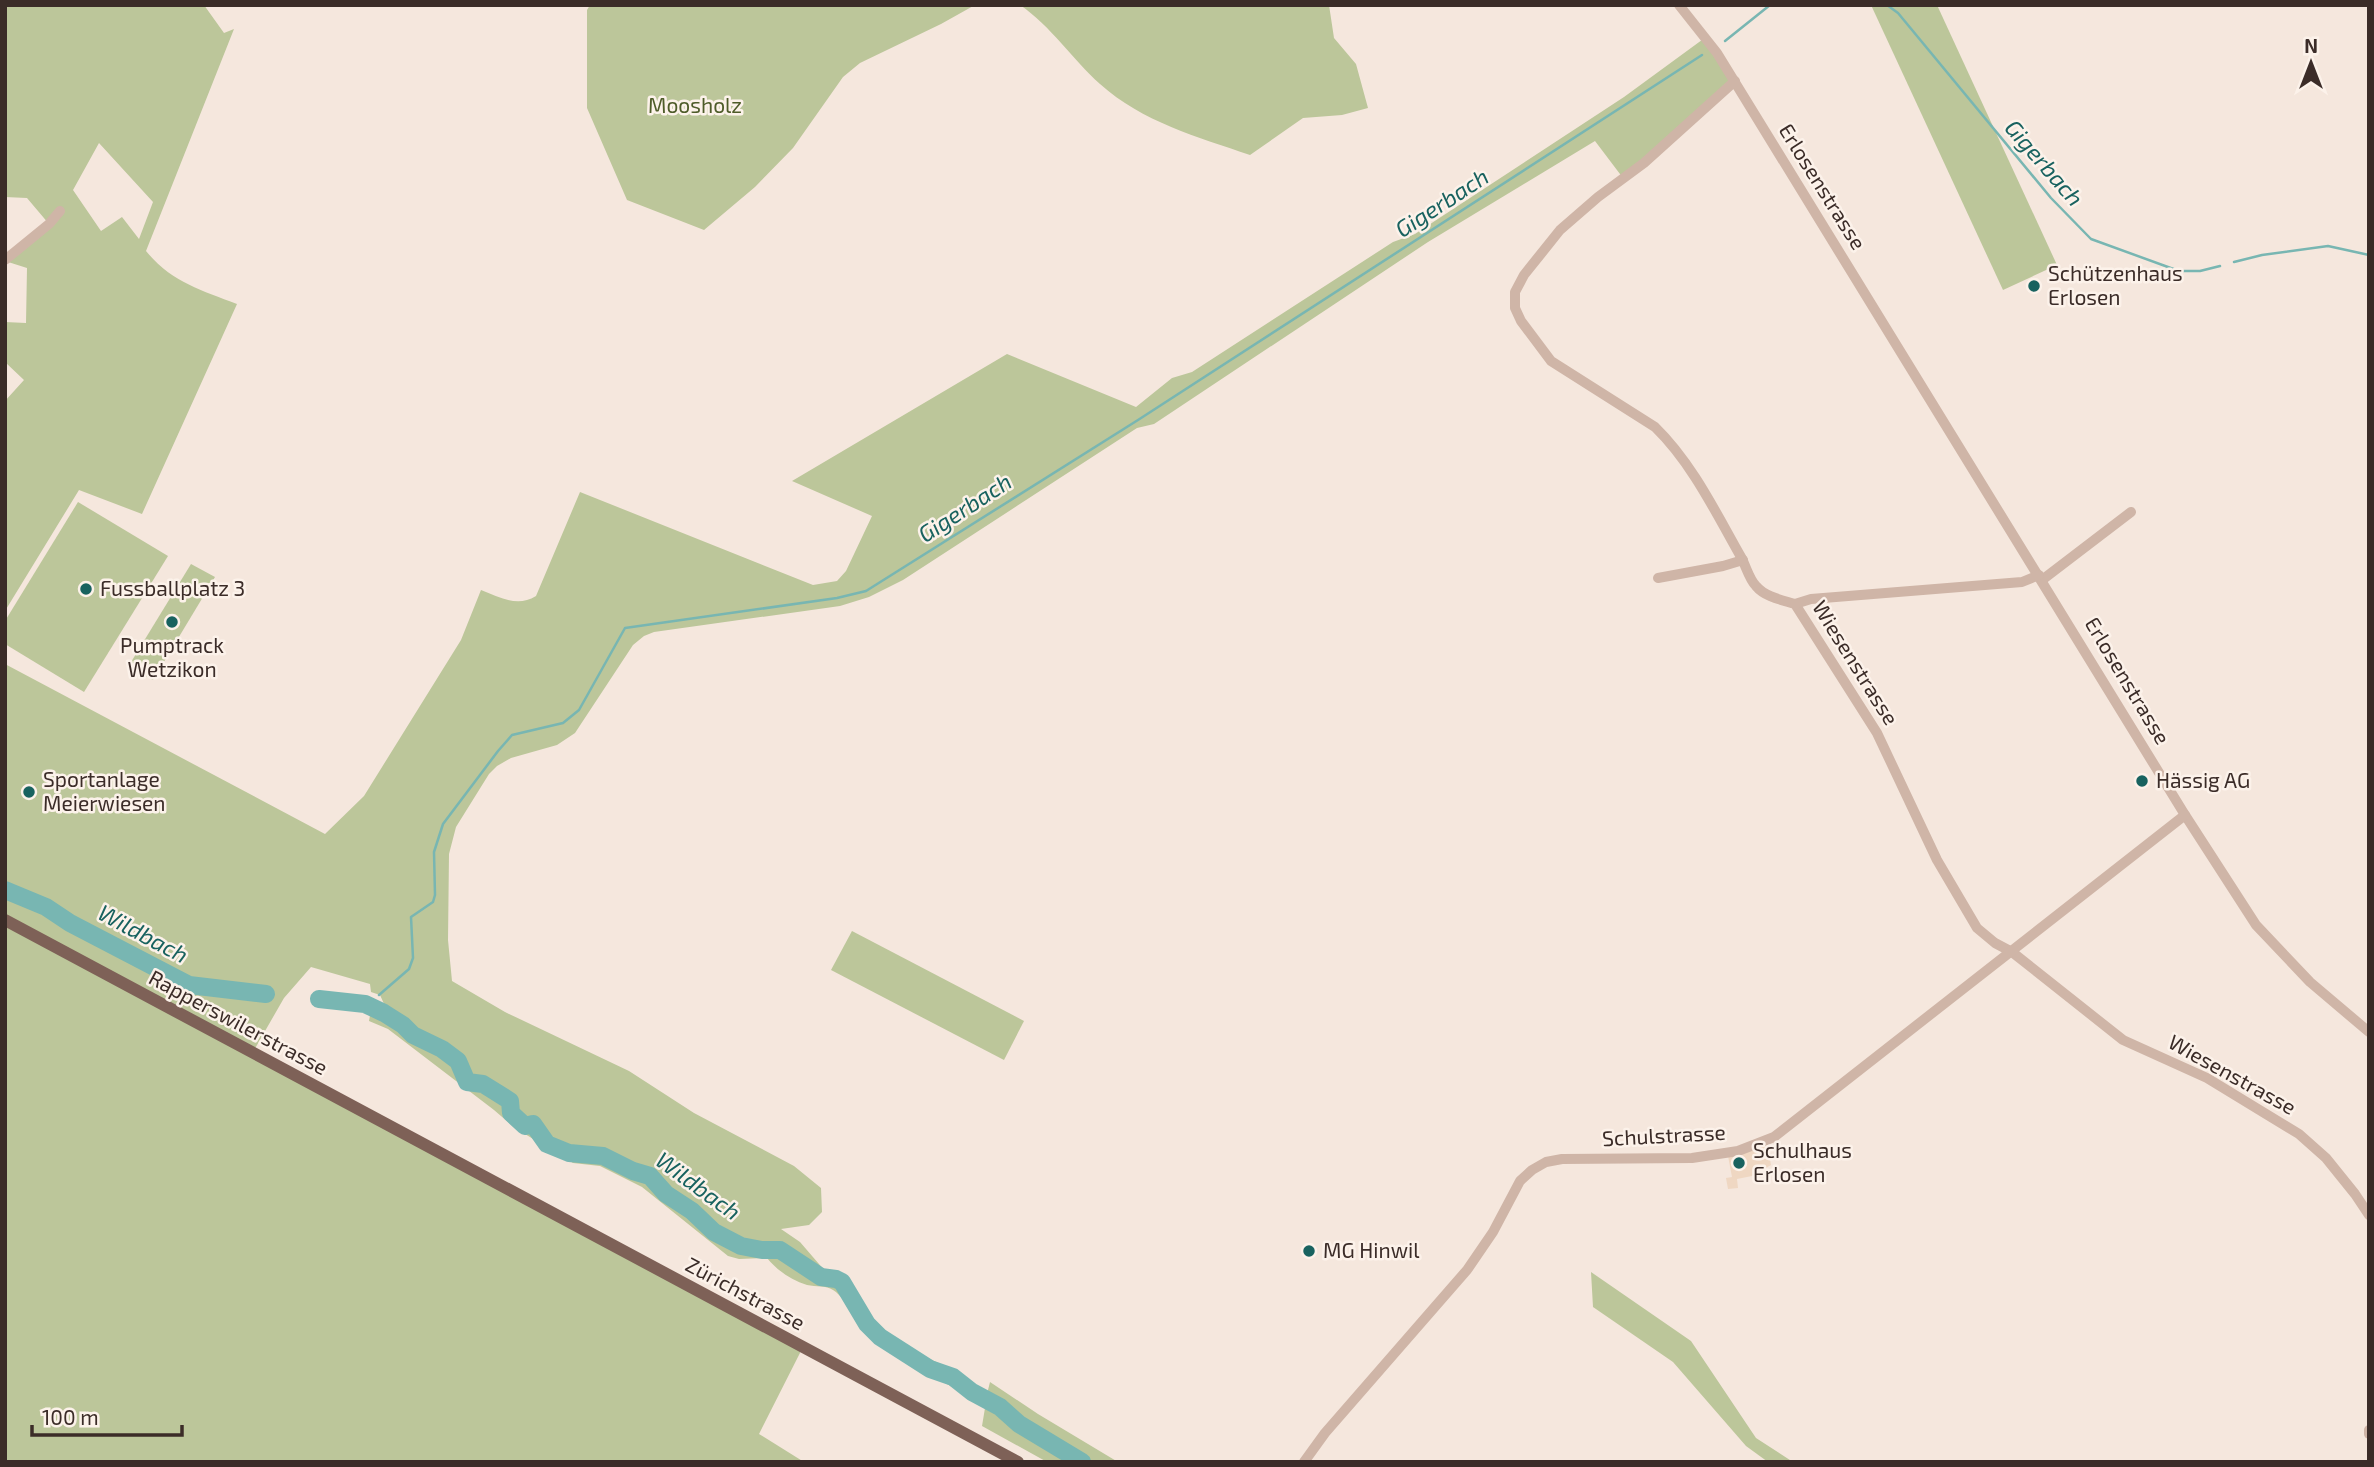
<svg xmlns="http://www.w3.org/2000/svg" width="2374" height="1467" viewBox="0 0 2374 1467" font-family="'Exo 2',sans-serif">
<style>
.green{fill:#bcc69a;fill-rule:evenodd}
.plaza{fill:#efd7c2}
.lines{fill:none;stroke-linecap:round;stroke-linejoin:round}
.stream{stroke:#78b6b2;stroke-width:2.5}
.river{stroke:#78b6b2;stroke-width:18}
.minor{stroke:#cfb5a7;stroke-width:10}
.major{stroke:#7e6157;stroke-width:12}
.poi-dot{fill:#18625f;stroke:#fcf2ea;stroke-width:2.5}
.labels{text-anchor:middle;stroke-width:5;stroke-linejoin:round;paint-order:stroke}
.park-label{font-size:21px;fill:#4e5c29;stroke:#fcf2ea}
.street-label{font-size:21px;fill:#3b2c28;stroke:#fcf2ea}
.poi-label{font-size:21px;fill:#3b2c28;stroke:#fcf2ea;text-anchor:start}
.water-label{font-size:23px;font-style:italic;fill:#18625f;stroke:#fcf2ea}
</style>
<rect width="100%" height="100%" fill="#f5e7dd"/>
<g class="green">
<path d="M5,5H204L224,33L234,29L146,251C171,282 201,290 237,304L142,514L79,490L5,611V401L24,380L5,362V322L26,323L27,268L5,261L49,224L27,198L5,197ZM99,143L153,202L139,239L122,217L101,231L73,190Z"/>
<path d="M590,5H975L941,24L860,63L843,77L793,148L755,187L704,230L627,200L587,108V10Z"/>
<path d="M1020,5H1329L1334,38L1356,64L1368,108L1342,115L1303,118L1250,155C1198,137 1142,122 1100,84C1072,59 1051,26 1020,5Z"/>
<path d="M1871,5H1937L2057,265L2003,290Z"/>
<path d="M1706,37L1735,81L1623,178L1595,141L1428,242L1154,424L1137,428L903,580L869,597L840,606L654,632L644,636L633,645L575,733L557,745L511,758L497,766L489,774L456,827L449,854L448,940L452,981L505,1012L629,1071L694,1113L794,1166L821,1188L822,1212L809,1225L781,1229L800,1242L825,1271L840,1274L853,1289L879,1327L919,1354L958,1372L987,1394L990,1382L1038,1414L1118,1462H1047L982,1426L985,1408C951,1383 912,1368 878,1344C860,1331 849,1300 833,1290C826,1285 816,1287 807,1285C791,1280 778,1271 767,1258L739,1259L728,1256L642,1187L600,1166L573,1163L515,1128L494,1110L388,1029L369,1021L371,1010L383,1014L385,1006L380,995L371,992L370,984L311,967L284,998L253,1052L803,1347L759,1434L804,1462H5V664L325,834L364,796L461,640L481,590C500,597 517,608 536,596L580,492L813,585L837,581L846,571L872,516L792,481L1007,354L1136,407L1172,378L1192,372L1393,242L1415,234L1624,97Z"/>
<path d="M78,502L168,556L84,692L5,644V621Z"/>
<path d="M191,564L215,577L153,680L128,667Z"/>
<path d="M852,931L1024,1021L1004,1060L831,970Z"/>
<path d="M1591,1272L1691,1341L1756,1438L1793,1462H1768L1746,1446L1673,1362L1593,1307Z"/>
</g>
<path class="plaza" d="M1767,1143L1771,1165L1752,1176L1737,1179L1738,1188L1728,1189L1726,1178L1732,1177L1728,1156Z"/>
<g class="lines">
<g class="stream">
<path d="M1887,5L1898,13L2051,198L2091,239L2179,271H2200L2220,266"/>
<path d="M1725,41L1770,5"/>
<path d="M2234,262L2262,255L2328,246L2369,255"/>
<path d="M379,995L409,969L413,958L411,917L433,902L435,895L434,852L443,824L498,751L512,735L563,723L579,710L625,628L837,598L866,591L1138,420L1702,55"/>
</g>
<g class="river">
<path d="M5,890L46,907L70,923L189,985L266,994"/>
<path d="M319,999L365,1004L384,1013L403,1025L413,1035L442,1049L458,1061L467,1082L483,1084L510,1101L511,1113L525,1126L533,1124L547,1144L569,1153L603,1156L633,1171L650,1176L666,1194L692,1211L714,1232L741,1246L762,1250H780L821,1277L836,1279L842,1282L867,1324L880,1337L930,1369L953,1377L972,1392L1000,1407L1019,1424L1082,1462"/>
</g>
<g class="minor">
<path d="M1679,5L1717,53L2185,815L2256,925L2310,982L2369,1032"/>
<path d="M1735,81L1644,163L1598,197L1560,230L1524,275L1515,292V308L1521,321L1551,361L1655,427C1692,463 1716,513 1741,557C1746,566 1749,579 1756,586C1765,597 1782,600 1795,604L1877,733L1937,860L1977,928L1995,943L2012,952L2123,1040L2207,1078L2299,1134L2326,1158L2355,1194L2369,1215"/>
<path d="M5,260L49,224L60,211"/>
<path d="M1658,578L1723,566L1743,560"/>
<path d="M2042,580L2131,512"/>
<path d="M1795,604L1811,599L2022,582L2039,575"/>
<path d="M2369,1430V1434"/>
<path d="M1304,1462L1325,1433L1467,1270L1493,1232L1520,1181L1532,1170L1546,1162L1562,1159L1692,1158L1738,1151L1774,1137L2185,815"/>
</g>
<path class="major" d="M5,920L1018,1462"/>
</g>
<g class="poi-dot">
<circle cx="2034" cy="286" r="7"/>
<circle cx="86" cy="589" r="7"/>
<circle cx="172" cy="622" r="7"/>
<circle cx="2142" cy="781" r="7"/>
<circle cx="29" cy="792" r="7"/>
<circle cx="1739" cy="1163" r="7"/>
<circle cx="1309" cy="1251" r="7"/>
</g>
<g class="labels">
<g class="park-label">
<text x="695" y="113">Moosholz</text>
</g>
<g class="street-label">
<text transform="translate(1822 187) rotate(58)" y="7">Erlosenstrasse</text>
<text transform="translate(1855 663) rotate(58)" y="7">Wiesenstrasse</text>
<text transform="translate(2127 681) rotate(59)" y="7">Erlosenstrasse</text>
<text transform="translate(238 1023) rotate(28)" y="7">Rapperswilerstrasse</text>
<text transform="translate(2232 1075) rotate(29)" y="7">Wiesenstrasse</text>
<text transform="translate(1664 1136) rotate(-3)" y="7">Schulstrasse</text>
<text transform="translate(745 1294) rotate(28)" y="7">Zürichstrasse</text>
</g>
<g class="poi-label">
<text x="2048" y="281">Schützenhaus<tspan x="2048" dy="24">Erlosen</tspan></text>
<text x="100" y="596">Fussballplatz 3</text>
<text x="172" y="653" text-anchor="middle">Pumptrack<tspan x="172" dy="24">Wetzikon</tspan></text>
<text x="43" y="787">Sportanlage<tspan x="43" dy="24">Meierwiesen</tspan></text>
<text x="2156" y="788">Hässig AG</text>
<text x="1753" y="1158">Schulhaus<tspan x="1753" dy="24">Erlosen</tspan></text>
<text x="1323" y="1258">MG Hinwil</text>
</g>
<g class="water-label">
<text transform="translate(2044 163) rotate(49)" y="8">Gigerbach</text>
<text transform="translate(1442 203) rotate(-33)" y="8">Gigerbach</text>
<text transform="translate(965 508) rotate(-33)" y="8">Gigerbach</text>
<text transform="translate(143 934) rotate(28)" y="8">Wildbach</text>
<text transform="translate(698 1186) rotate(36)" y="8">Wildbach</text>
</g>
</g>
<rect width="2374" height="1467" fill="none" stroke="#3b2c28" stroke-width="14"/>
<g transform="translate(2311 63)" stroke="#fcf2ea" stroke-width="5" paint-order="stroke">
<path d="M0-5L12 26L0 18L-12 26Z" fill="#3b2c28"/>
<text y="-10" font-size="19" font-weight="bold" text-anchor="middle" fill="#3b2c28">N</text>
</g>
<path d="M32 1425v10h150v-10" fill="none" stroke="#3b2c28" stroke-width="3.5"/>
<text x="42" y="1425" font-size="21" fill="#3b2c28" stroke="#fcf2ea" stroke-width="5" paint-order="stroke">100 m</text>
</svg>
